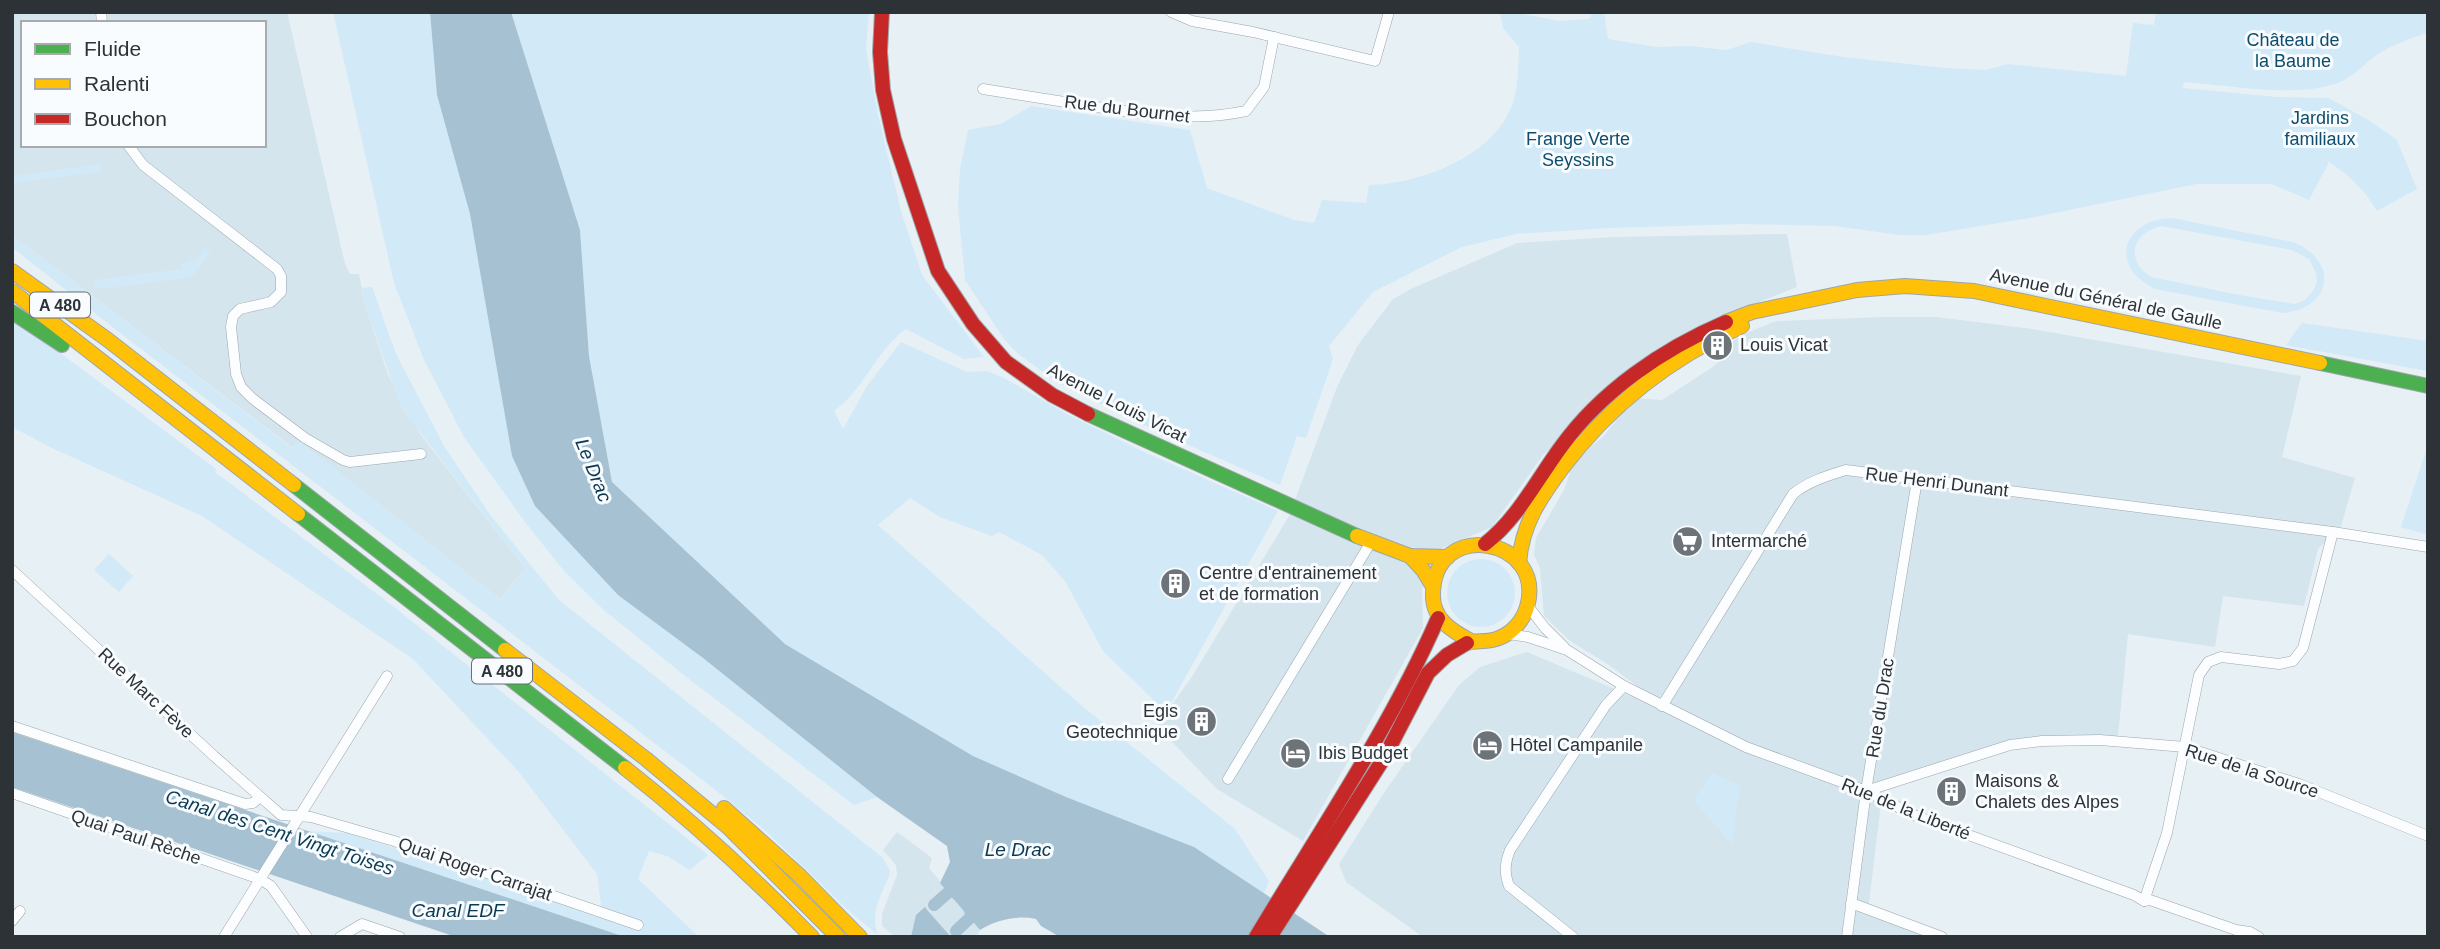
<svg xmlns="http://www.w3.org/2000/svg" width="2440" height="949" viewBox="0 0 2440 949" font-family="Arial,sans-serif">
<style>
.built{fill:#d4e5ee;fill-rule:evenodd}
.green{fill:#d2e9f8;fill-rule:evenodd}
.water{fill:#a6c1d2}
.lines{fill:none;stroke-linecap:round;stroke-linejoin:round}
.canal{stroke:#a6c1d2;stroke-width:12}
.street-casing{stroke:#9ea5a9;stroke-width:11}
.fast-casing{stroke:#9ea5a9;stroke-width:16}
.slow-casing{stroke:#9ea5a9;stroke-width:16}
.jam-casing{stroke:#9ea5a9;stroke-width:16}
.street{stroke:#fbfdfe;stroke-width:10}
.fast{stroke:#4caf50;stroke-width:14}
.slow{stroke:#ffc107;stroke-width:14}
.jam{stroke:#c62828;stroke-width:14}
.labels{text-anchor:middle;stroke-width:6;stroke-linejoin:round;paint-order:stroke}
.shield{fill:#f9fcfe;stroke:#6a6f72;stroke-width:2}
.shield-label{font-size:16px;font-weight:bold;fill:#2c3236}
.park-label{font-size:18px;fill:#0c4c6c;stroke:#f9fcfe}
.street-label{font-size:18px;fill:#2c3236;stroke:#f9fcfe}
.poi-label{font-size:18px;fill:#2c3236;stroke:#f9fcfe;text-anchor:start}
.water-label{font-size:19px;font-style:italic;fill:#0a3951;stroke:#f9fcfe}
</style>
<rect width="100%" height="100%" fill="#e7f0f5"/>
<g class="built">
<path d="M12,12H287L345,264L350,274H359L365,305L388,375L420,434L525,568L500,599L299,441L293,448L12,235ZM23,23H264V145H23Z"/>
<path d="M1787,234L1797,287L1732,313L1629,374L1543,455L1492,527L1442,548L1422,590L1423,628L1303,841L1217,789L1157,726L1193,675L1289,516L1337,387L1358,345L1393,299L1411,289L1517,243L1614,237Z"/>
<path d="M1885,317H1936L2032,329L2301,376L2282,457L2355,478L2341,526L2318,549L2304,606L2223,596L2215,647L2128,634L2118,736L2042,739L1883,787L1868,911L1938,937H1423L1346,882L1339,864L1384,793L1459,685L1480,667L1527,652L1676,715L1606,663L1570,641L1544,616L1540,568L1534,555L1536,538L1564,490L1575,458L1603,437L1634,398L1662,400L1711,368L1722,359L1726,346L1742,335L1776,321Z"/>
<path d="M897,832L932,858L929,868L980,930L976,937H895L882,926V914L897,875L896,865L883,850Z"/>
</g>
<g class="green">
<path d="M333,12H430L437,95L470,214L512,456L535,506L618,595L703,658L877,797L854,805L689,679L605,611L564,571L525,522L464,437L424,360L394,283Z"/>
<path d="M511,12H869L866,48L878,115L901,211L922,275L984,357L964,359L906,329C876,350 864,390 834,411L843,429L867,386L901,342L967,372L987,371L1004,378L1067,414L1140,450L1278,511L1166,712L1103,651L1065,581L1042,555L999,532L992,536L940,517L910,498L878,525L1082,706L1235,829L1269,881L1264,893L1194,847L1066,797L973,756L785,644L612,482L589,356L580,230Z"/>
<path d="M1500,12H1513L1559,21L1589,19L1593,12H1604L1608,39L1656,47L1689,46L1727,50L1751,42L1843,57L1945,68L1986,70L2008,64L2126,76L2133,23L2154,25L2156,12H2428V32C2413,38 2397,43 2383,51C2369,59 2359,72 2344,80C2306,100 2228,85 2184,82L2183,88L2277,97L2329,98L2370,121L2397,140L2417,189L2377,211C2364,189 2350,176 2329,162L2309,200L2272,184H2196L2035,217L1926,235H1899L1835,226L1741,224L1609,228L1516,234L1462,247L1373,292L1329,346L1333,359L1306,438L1297,436L1280,485L1152,429L1060,384L1018,354L1004,339L965,280L958,207L960,169L968,130L1001,124L1031,106L1190,130L1207,188L1294,220L1314,223L1322,200L1366,203L1369,185C1422,184 1502,154 1515,95C1519,80 1518,63 1519,47L1503,28Z"/>
<path d="M101,164L102,172L12,183V176Z"/>
<path d="M2172,218L2293,242C2340,261 2332,309 2282,313L2155,289C2108,266 2122,220 2172,218ZM2161,226L2292,250L2309,259L2316,273L2317,283L2313,291L2305,300L2295,304L2239,295L2151,277C2125,260 2132,233 2161,226Z"/>
<path d="M12,235L292,448L298,440L500,599L525,568L401,408L365,305L362,288L372,287L396,354L444,446L491,516L558,599L883,858L890,871L889,876C881,896 869,914 878,935L850,912L767,832L713,788L115,329L12,247Z"/>
<path d="M205,248L211,252L192,277L103,289L94,287V280L182,269L181,264L192,260L193,263Z"/>
<path d="M12,322L59,352L216,469L215,472L385,600L708,855L690,870L667,856L649,851L638,879L699,937H625L305,831L346,833L602,912L597,874L518,771L413,659L202,516L52,448L12,427Z"/>
<path d="M2302,323L2428,341V371L2286,345Z"/>
<path d="M2428,445V535L2401,527Z"/>
<path d="M109,554L133,576L119,592L94,570Z"/>
<circle cx="1481" cy="593" r="34"/>
<path d="M1712,773L1740,785L1732,845L1693,800Z"/>
</g>
<g class="water">
<path d="M430,12H511L580,230L589,356L612,482L785,644L973,756L1066,797L1194,847L1330,937H1060L1041,926L1036,919C1017,915 996,920 980,930L940,883L950,862L947,846L877,797L703,658L618,595L535,506L512,456L470,214L437,95Z"/>
<path d="M12,732L625,937H456L12,787Z"/>
<path d="M925,907L928,911L951,937H911L916,915Z"/>
</g>
<g class="lines">
<path class="canal" d="M934,905L951,890L966,900L972,916L956,931"/>
<defs>
<g id="street">
<path d="M101,12L102,23"/>
<path d="M1171,12L1192,21L1253,32L1375,61L1389,12"/>
<path d="M983,89C1020,95 1058,101 1096,107C1147,114 1195,122 1246,111L1264,87L1274,37"/>
<path d="M128,145L143,165L277,269L281,276V292L271,302L240,309L233,316L231,327L236,374L241,387L253,399L305,438L343,460L350,462L421,454"/>
<path d="M12,570L214,756L281,815L311,817L394,841L638,925"/>
<path d="M1528,606L1545,628L1564,647"/>
<path d="M1508,634L1528,637L1567,650L1624,686L1746,747L1866,791L1916,816L2134,895L2144,901L2150,900L2236,930L2250,932L2259,937"/>
<path d="M1662,706L1793,494C1809,481 1827,476 1846,470L2333,532L2428,547"/>
<path d="M12,726L245,804L253,803L260,797"/>
<path d="M1228,779L1371,542"/>
<path d="M1866,791L2010,745L2042,741L2100,740L2185,747L2299,784L2428,836"/>
<path d="M12,793L260,879L271,886L307,937"/>
<path d="M2144,901L2167,833L2199,675L2208,662L2221,657L2279,664L2293,661L2303,648L2333,532"/>
<path d="M1851,903L1942,937"/>
<path d="M12,921L20,911"/>
<path d="M224,937L387,676"/>
<path d="M340,937L362,924L400,937"/>
<path d="M1573,937L1509,886C1504,872 1505,863 1510,850L1606,705L1624,686"/>
<path d="M1847,937L1866,791L1917,480"/>
</g>
<g id="fast">
<path d="M12,312L62,345"/>
<path d="M2320,363L2428,386"/>
<path d="M1088,414L1357,536"/>
<path d="M294,485L505,650"/>
<path d="M298,514L625,768"/>
</g>
<g id="slow">
<path d="M12,271L108,340L294,485"/>
<path d="M12,291L298,514"/>
<path d="M1726,322L1752,312L1857,290L1905,286L1974,291L2320,363"/>
<path d="M1357,536L1410,556L1448,557"/>
<path d="M1410,556L1423,570L1432,585"/>
<path d="M1519,563C1522,524 1540,498 1563,467C1611,404 1670,358 1742,326"/>
<path d="M1467,643C1477,640 1488,643 1499,638C1512,633 1523,621 1527,607C1547,538 1434,517 1433,594C1432,619 1452,631 1471,641"/>
<path d="M505,650L646,759L728,827L838,937"/>
<path d="M625,768C691,820 753,877 812,937"/>
<path d="M724,808L800,876L860,937"/>
</g>
<g id="jam">
<path d="M882,12L880,52L883,90L894,139L938,271L973,324L1006,362L1052,395L1088,414"/>
<path d="M1485,544C1518,518 1536,481 1561,447C1601,391 1663,349 1726,322"/>
<path d="M1256,937C1318,834 1390,728 1438,618"/>
<path d="M1270,937L1384,758L1428,673L1447,655L1467,643"/>
</g>
</defs>
<use href="#street" class="street-casing"/>
<use href="#fast" class="fast-casing"/>
<use href="#slow" class="slow-casing"/>
<use href="#jam" class="jam-casing"/>
<use href="#street" class="street"/>
<use href="#fast" class="fast"/>
<use href="#slow" class="slow"/>
<use href="#jam" class="jam"/>
</g>
<defs>
<symbol id="building-disc" viewBox="-11 -11 22 22"><circle r="9.5" fill="#6d7479" stroke="#f9fcfe"/><path d="M-4-6H4V6H1V3H-1V6H-4ZM-2.5-4.3h1.7v1.8h-1.7ZM.8-4.3h1.7v1.8H.8ZM-2.5-1h1.7V.8h-1.7ZM.8-1h1.7V.8H.8Z" fill="#fff"/></symbol>
<symbol id="supermarket-disc" viewBox="-11 -11 22 22"><circle r="9.5" fill="#6d7479" stroke="#f9fcfe"/><path d="M-6-5.5h2.5l.6 2H6L4.5 2H-2.5L-4.4-4H-6ZM-1.5 3.2a1.3 1.3 0 1 0 .1 0ZM3 3.2a1.3 1.3 0 1 0 .1 0Z" fill="#fff"/></symbol>
<symbol id="hotel-disc" viewBox="-11 -11 22 22"><circle r="9.5" fill="#6d7479" stroke="#f9fcfe"/><path d="M-6-4.5h1.5V1H6V5H4.5V3h-9V5H-6ZM-4 0a1.8 1.8 0 1 1 3.6 0ZM.5 0V-2.5h3Q6-2.5 6 0Z" fill="#fff"/></symbol>
</defs>
<g fill-rule="evenodd">
<use href="#building-disc" x="1700" y="328" width="35" height="35"/>
<use href="#supermarket-disc" x="1670" y="524" width="35" height="35"/>
<use href="#building-disc" x="1158" y="566" width="35" height="35"/>
<use href="#building-disc" x="1184" y="704" width="35" height="35"/>
<use href="#hotel-disc" x="1470" y="728" width="35" height="35"/>
<use href="#hotel-disc" x="1278" y="736" width="35" height="35"/>
<use href="#building-disc" x="1934" y="774" width="35" height="35"/>
</g>
<g class="labels">
<g class="shield">
<rect x="30" y="292.5" width="60" height="25" rx="5"/>
<rect x="472" y="658.5" width="60" height="25" rx="5"/>
</g>
<g class="shield-label">
<text x="60" y="311">A 480</text>
<text x="502" y="677">A 480</text>
</g>
<g class="park-label">
<text x="2293" y="46">Château de<tspan x="2293" dy="21">la Baume</tspan></text>
<text x="2320" y="124">Jardins<tspan x="2320" dy="21">familiaux</tspan></text>
<text x="1578" y="145">Frange Verte<tspan x="1578" dy="21">Seyssins</tspan></text>
</g>
<g class="street-label">
<text transform="translate(1127 109) rotate(7)" y="6">Rue du Bournet</text>
<text transform="translate(2106 299) rotate(12)" y="6">Avenue du Général de Gaulle</text>
<text transform="translate(1117 403) rotate(27)" y="6">Avenue Louis Vicat</text>
<text transform="translate(1937 482) rotate(7)" y="6">Rue Henri Dunant</text>
<text transform="translate(146 693) rotate(43)" y="6">Rue Marc Fève</text>
<text transform="translate(1880 708) rotate(-81)" y="6">Rue du Drac</text>
<text transform="translate(2252 771) rotate(18)" y="6">Rue de la Source</text>
<text transform="translate(1906 809) rotate(22)" y="6">Rue de la Liberté</text>
<text transform="translate(136 837) rotate(19)" y="6">Quai Paul Rèche</text>
<text transform="translate(475 869) rotate(19)" y="6">Quai Roger Carrajat</text>
</g>
<g class="poi-label">
<text x="1740" y="351">Louis Vicat</text>
<text x="1711" y="547">Intermarché</text>
<text x="1199" y="579">Centre d'entrainement<tspan x="1199" dy="21">et de formation</tspan></text>
<text x="1178" y="717" text-anchor="end">Egis<tspan x="1178" dy="21">Geotechnique</tspan></text>
<text x="1510" y="751">Hôtel Campanile</text>
<text x="1318" y="759">Ibis Budget</text>
<text x="1975" y="787">Maisons &amp;<tspan x="1975" dy="21">Chalets des Alpes</tspan></text>
</g>
<g class="water-label">
<text transform="translate(594 470) rotate(68)" y="7">Le Drac</text>
<text transform="translate(280 832) rotate(18)" y="7">Canal des Cent Vingt Toises</text>
<text x="1018" y="856">Le Drac</text>
<text x="458" y="917">Canal EDF</text>
</g>
</g>
<rect width="2440" height="949" fill="none" stroke="#2c3236" stroke-width="28"/>
<rect x="21" y="21" width="245" height="126" fill="#f9fcfe" stroke="#a7abae" stroke-width="2"/>
<rect x="35" y="44" width="35" height="10" fill="#4caf50" stroke="#a7abae" stroke-width="2"/>
<text x="84" y="56" font-size="21" fill="#2c3236">Fluide</text>
<rect x="35" y="79" width="35" height="10" fill="#ffc107" stroke="#a7abae" stroke-width="2"/>
<text x="84" y="91" font-size="21" fill="#2c3236">Ralenti</text>
<rect x="35" y="114" width="35" height="10" fill="#c62828" stroke="#a7abae" stroke-width="2"/>
<text x="84" y="126" font-size="21" fill="#2c3236">Bouchon</text>
</svg>
